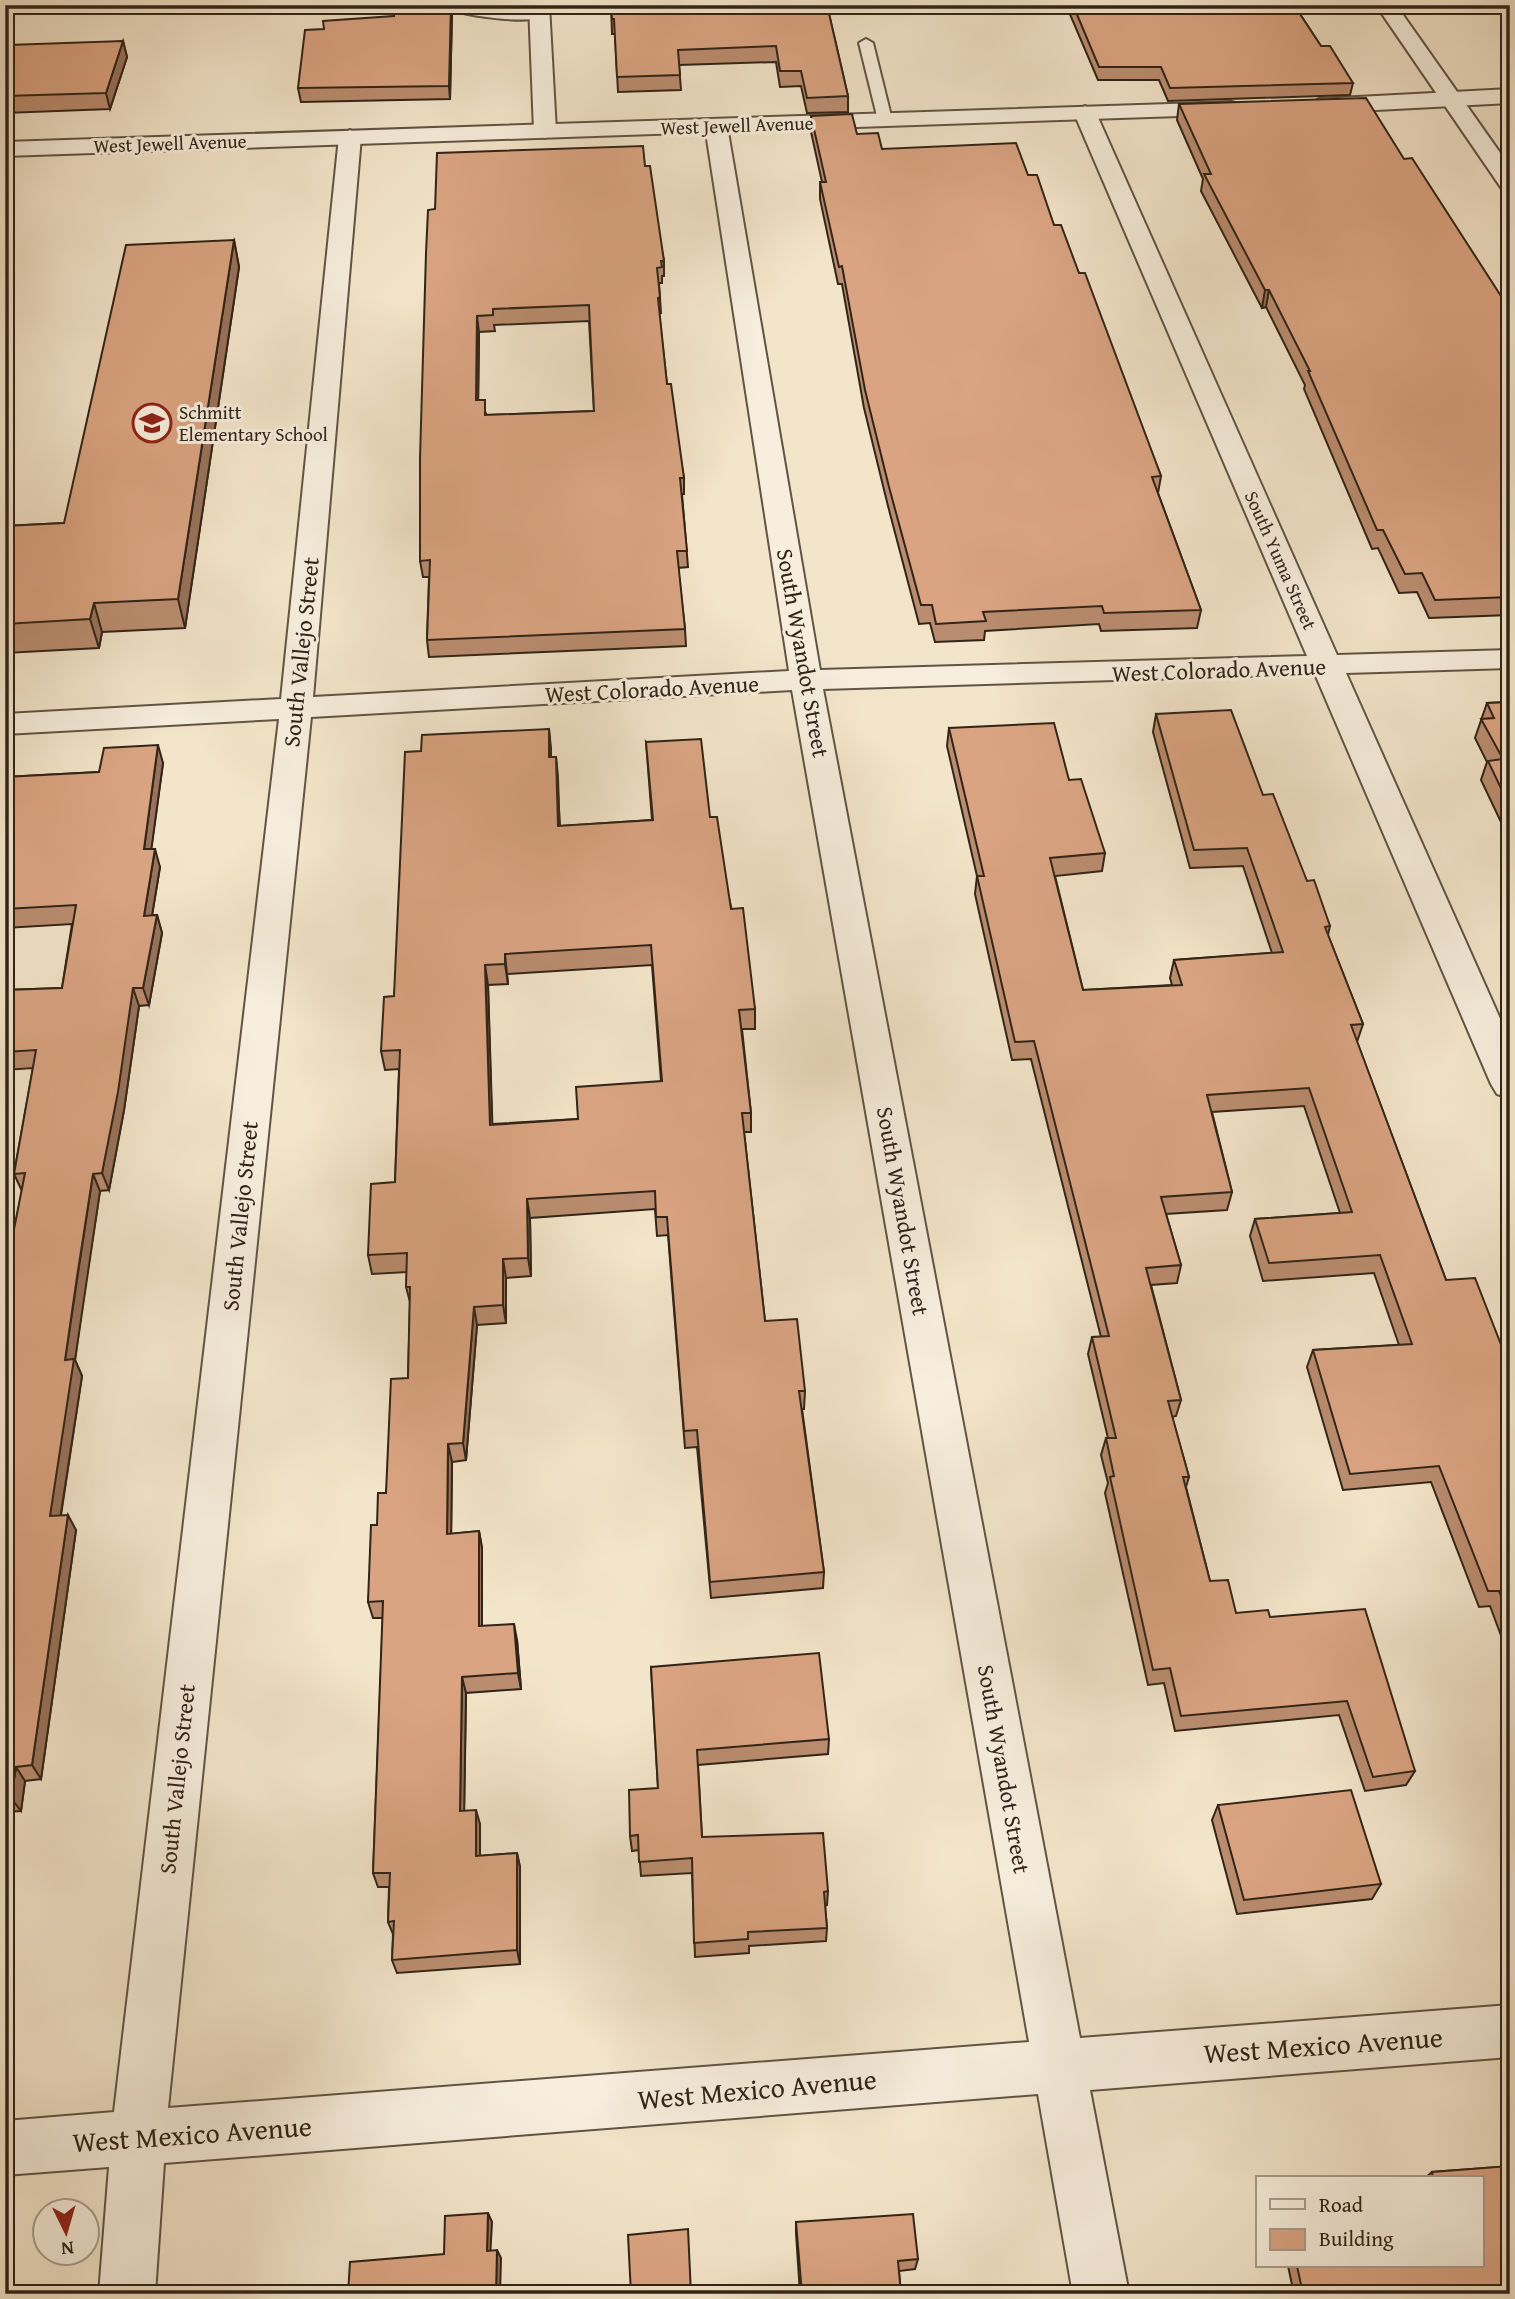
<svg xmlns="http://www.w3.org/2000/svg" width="1515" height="2299" viewBox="0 0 1515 2299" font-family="'Gentium Book Plus',serif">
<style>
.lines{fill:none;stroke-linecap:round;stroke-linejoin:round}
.service-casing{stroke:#625444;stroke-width:4}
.minor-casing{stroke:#625444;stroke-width:4}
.tertiary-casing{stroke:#625444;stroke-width:4}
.service{fill:#f7eedd;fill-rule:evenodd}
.minor{fill:#f7eedd;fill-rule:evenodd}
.tertiary{fill:#f7eedd;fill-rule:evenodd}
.wall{fill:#bb8d70;stroke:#312418;stroke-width:2;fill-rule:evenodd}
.shaded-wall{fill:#99735b;stroke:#312418;stroke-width:2}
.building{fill:#daa482;stroke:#312418;stroke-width:2;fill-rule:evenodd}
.labels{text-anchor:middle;stroke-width:6;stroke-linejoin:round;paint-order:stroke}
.far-street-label{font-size:19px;fill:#312418;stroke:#f7eedd}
.far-poi-label{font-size:19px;fill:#312418;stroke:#f7eedd;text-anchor:start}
.street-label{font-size:23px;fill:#312418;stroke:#f7eedd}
.near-street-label{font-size:28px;fill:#312418;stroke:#f7eedd}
</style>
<rect width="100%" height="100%" fill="#f3e5ca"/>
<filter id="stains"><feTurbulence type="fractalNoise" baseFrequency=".00286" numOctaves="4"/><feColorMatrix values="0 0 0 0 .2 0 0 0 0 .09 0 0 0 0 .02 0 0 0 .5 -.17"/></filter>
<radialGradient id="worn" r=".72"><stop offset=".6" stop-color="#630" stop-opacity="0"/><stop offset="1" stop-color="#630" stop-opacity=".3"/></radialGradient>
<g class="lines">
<defs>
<g id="service">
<path d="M440,5C453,5 542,11 547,15C533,26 453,15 440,5Z"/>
<path d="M866,39L873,43L892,120L890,123L878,120L859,43Z"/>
</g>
<g id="minor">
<path d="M529,5H549L556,131L545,138L534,131Z"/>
<path d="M1376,5H1396L1510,167V191L1502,189Z"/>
<path d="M1085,106L1096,113L1337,655L1510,650V668L1346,673L1510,1041V1098L1497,1094L1491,1084L1315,674L823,689L1080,2038L1510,2005V2057L1090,2090L1129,2294H1073L1038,2094L164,2163L155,2294H99L109,2167L5,2175V2121L114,2112L279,719L5,734V714L281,699L339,137L350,130L361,137L313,697L789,671L705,126L716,119L727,126L820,670L1307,656L1074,113ZM792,690L1029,2042L168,2108L311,717Z"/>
</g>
<g id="tertiary">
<path d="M1510,89V103L1319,113L1308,106L1319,99Z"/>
<path d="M1231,102L1239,104L1242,109L1239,114L5,156V142Z"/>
</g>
</defs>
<use href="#service" class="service-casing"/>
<use href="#minor" class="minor-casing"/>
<use href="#tertiary" class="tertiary-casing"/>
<use href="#service" class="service"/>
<use href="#minor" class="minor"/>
<use href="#tertiary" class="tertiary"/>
</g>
<g class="wall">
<path d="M611,5H827L848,96V112L807,113L801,86L780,87L776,62L679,65L681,90L618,92L615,34H612Z"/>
<path d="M1066,5H1294L1321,46L1353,83L1350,95L1168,101L1159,80H1098Z"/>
<path d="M452,13L450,99L301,102L298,88L324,29L394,16Z"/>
<path d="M123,41L127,57L110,109L5,113V53Z"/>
<path d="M1179,104L1404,159L1510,310V615L1429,618L1417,592L1399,593L1378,548L1372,549L1304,389L1305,385L1266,307L1262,308L1201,191L1203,179L1177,120Z"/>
<path d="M811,116L857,134L882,149L1028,175L1079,273L1161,476L1158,493L1201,610L1197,628L1101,631L1099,624L985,631L984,640L935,642L930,623L919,624L888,506L864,408L842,284H838L820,199V182H822L811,132Z"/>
<path d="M645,166L664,261V276H662V283H659L661,313H659L667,384L684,478V494H682L688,567L678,568L685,629L686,646L429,657L427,640L429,577H423L420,561L435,209ZM589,321L594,411L487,415L478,400L479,332L495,331L494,325Z"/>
<path d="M234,240L239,267L185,628L102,632L99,648L5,653V526L64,523Z"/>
<path d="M1510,702V841L1481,780L1487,762L1475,738L1487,703Z"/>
<path d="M1156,714L1263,795L1330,926L1328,935L1363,1024L1357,1042L1446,1280L1507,1360L1505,1364L1510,1375V1660L1490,1606L1479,1607L1431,1482L1343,1490L1307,1367L1313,1350L1399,1345L1374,1273L1263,1281L1250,1236L1255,1219L1340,1213L1304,1106L1212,1112L1232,1192L1227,1210L1166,1214L1181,1265L1177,1283L1151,1285L1181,1400L1176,1416L1172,1417L1189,1477L1186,1487L1210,1581L1236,1613L1270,1617L1415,1771L1406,1785L1365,1791L1339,1715L1175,1731L1164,1683L1148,1685L1105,1493L1108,1483L1101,1455L1106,1438H1108L1088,1354L1092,1337H1101L1031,1059L1012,1060L975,894L977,876L947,746L949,728L1069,780L1105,853L1102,871L1055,876L1083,990L1172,985L1170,978L1174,960L1272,953L1243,866L1190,868L1153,732Z"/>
<path d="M549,729L551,757H556L560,826L652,820L646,742L710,817L755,1009V1029H742L751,1113V1132H744L765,1321L805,1391L804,1409H802L824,1572L823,1588L711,1598L697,1447L685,1448L668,1235L657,1236L655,1209L530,1218L531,1276L506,1278V1323L477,1325L466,1460L452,1462L451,1534L479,1531L482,1548V1626L517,1640L521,1689L466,1693L464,1810L480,1824V1856L517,1853L520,1867V1964L397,1973L392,1960L393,1934L388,1922L389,1887H378L373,1873L383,1618H373L368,1602L377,1525L386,1493L408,1378L410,1302L406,1287L407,1272L372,1274L368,1255L395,1182L399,1069L385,1070L381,1051L394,996L421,751ZM652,965L661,1081L578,1119L492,1124L488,985L508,984L507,974Z"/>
<path d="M163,763L151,849L160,867L152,915H157L162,933L149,1005L139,1006L124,1110L109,1190L100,1191L84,1294L75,1360L82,1376L61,1515L76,1530L41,1779L25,1781L21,1811L5,1812V1255H9L22,1191L14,1174L33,1068L5,1070V990L62,988L72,924L5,928V777L99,772Z"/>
<path d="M651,1667L829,1739L828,1754L698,1765L702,1837L828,1891L827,1905L825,1906L827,1928L826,1941L749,1946V1953L695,1957L692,1873L641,1876L639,1850L632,1851L630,1836L658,1788Z"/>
<path d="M1218,1805L1381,1884L1372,1899L1237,1914L1212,1820Z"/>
<path d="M1510,2166V2294H1294L1288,2266H1482V2178H1425L1432,2172Z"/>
<path d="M796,2222L918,2259L915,2269L899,2271L901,2294H800L796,2233Z"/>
</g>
<g class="shaded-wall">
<path d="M451,5L452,13L450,99L449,86Z"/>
<path d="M123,41L127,57L110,109L106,93Z"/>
<path d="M234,240L239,267L185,628L178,599Z"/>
<path d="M1265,290H1269L1266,307L1262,308Z"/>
<path d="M477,316L479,332L478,416L476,400Z"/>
<path d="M94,603L102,632L99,648L90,619Z"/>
<path d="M549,729L551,748V777L549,757Z"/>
<path d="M158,745L163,763L149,867L144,849Z"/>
<path d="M556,757L558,776L560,845L558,826Z"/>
<path d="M155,849L160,867L149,934L144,916Z"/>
<path d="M157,915L162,933L149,1005L143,988Z"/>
<path d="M505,954L508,984L505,964Z"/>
<path d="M485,965L488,985L493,1143L490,1125Z"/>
<path d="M133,988L139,1006L124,1110L109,1190L102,1173Z"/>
<path d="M93,1174L100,1191L75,1360L82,1376L58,1532L50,1516L65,1360Z"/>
<path d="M527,1199L530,1218L531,1276L528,1258Z"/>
<path d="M503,1259L506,1278V1323L503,1305Z"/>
<path d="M474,1307L477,1325L466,1460L463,1443Z"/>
<path d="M448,1444L452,1462L451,1551L447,1534Z"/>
<path d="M68,1515L76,1530L41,1779L32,1765Z"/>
<path d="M479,1531L482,1548V1642L479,1626Z"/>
<path d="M514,1624L517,1640L521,1689L518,1673Z"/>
<path d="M462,1677L466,1693L464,1825L460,1811Z"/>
<path d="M16,1767L25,1781L21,1811L11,1798Z"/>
<path d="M476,1810L480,1824V1870L476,1856Z"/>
<path d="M517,1853L520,1867V1964L517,1950Z"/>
<path d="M488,2213L492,2222L490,2259L487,2251Z"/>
<path d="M497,2250L501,2258L500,2294H496Z"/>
</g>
<g class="building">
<path d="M394,5H451L449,86L298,88L305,30L324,29L323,21L394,16Z"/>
<path d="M611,5H827L848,96L807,98L801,71H780L776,46L678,50L680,75L617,77L614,19H612Z"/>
<path d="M1073,5H1294L1321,46H1330L1353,83L1170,88L1161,67H1099Z"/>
<path d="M123,41L106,93L5,96V53L8,45Z"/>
<path d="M1366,98L1404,159L1412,158L1510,310V597L1435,600L1422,573L1405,574L1383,530H1377L1308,371H1310L1269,290H1265L1204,174H1211L1179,104Z"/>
<path d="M852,114L857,134L878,133L882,149L1016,143L1028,175H1037L1054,225H1061L1079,273H1085L1161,476L1152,477L1201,610L1104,613L1102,606L983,612L986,621L936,624L932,605H921L889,487L865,390L842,266L839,267L820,182H826L811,116Z"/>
<path d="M643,146L645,166H650L664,261H661L662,267L657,268L660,297L658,298L667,384H671L684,478H680L687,551H677L685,629L427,640L430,560L420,561V458L426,253L428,210L435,209L437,153ZM589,305L594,411L485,415V400H476L477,316L493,315V309Z"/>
<path d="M234,240L178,599L94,603L90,619L5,624V526L64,523L126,245Z"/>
<path d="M1510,702V807L1488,761L1503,759L1481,719L1494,718L1487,703Z"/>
<path d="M1231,710L1263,795L1273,794L1307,881L1314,880L1330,926L1325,927L1363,1024L1351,1025L1446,1280L1475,1278L1507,1360H1504L1510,1375V1619L1499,1591H1488L1439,1466L1350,1474L1313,1350L1412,1344L1380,1255L1269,1263L1255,1219L1352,1212L1309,1088L1207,1095L1232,1192L1161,1197L1181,1265L1146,1268L1181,1400L1168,1401L1189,1477H1183L1210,1581L1228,1580L1236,1613L1268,1610L1270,1617L1365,1609L1415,1771L1373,1777L1347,1701L1181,1716L1170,1668L1153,1670L1110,1477L1114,1476L1106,1438H1116L1092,1337L1109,1336L1034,1041L1015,1042L977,876H984L949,728L1054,723L1069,780L1081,779L1105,853L1050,858L1083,990L1182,985L1174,960L1283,952L1247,848L1194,850L1156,714Z"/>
<path d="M549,729V757H556L558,826L653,820L646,742L701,739L710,817H717L731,909L743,908L755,1009L739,1010L751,1113H742L765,1321L797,1319L805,1391H799L824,1572L710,1582L697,1430L684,1431L667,1217H656L655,1191L527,1199L528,1258L503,1259V1305L474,1307L463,1443L448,1444L447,1534L479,1531V1626L514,1624L518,1673L462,1677L460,1811L476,1810V1856L517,1853V1950L392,1960L394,1921L388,1922L390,1873H373L383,1601L368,1602L371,1525H377L378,1493H386L391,1379L408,1378L410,1287H406L407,1253L368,1255L371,1184L395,1182L400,1050L381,1051L384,997L394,996L405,752L421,751L422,735ZM651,945L662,1081L576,1087L578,1119L490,1125L485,965L505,964V954Z"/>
<path d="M158,745L144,849H155L144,916L157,915L143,988H133L118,1092L102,1173L93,1174L77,1277L65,1360L74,1359L50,1516L68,1515L32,1765L16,1767L11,1798H5V1255H9L25,1173L14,1174L36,1050L5,1052V990L62,988L76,905L5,909V777L99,772L104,748Z"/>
<path d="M819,1653L829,1739L697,1750L702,1837L823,1833L828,1891L824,1892L827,1928L748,1932V1939L694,1943L692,1858L639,1862L638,1835L630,1836L629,1790L658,1788L651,1667Z"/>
<path d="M1351,1790L1381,1884L1244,1900L1218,1805Z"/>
<path d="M1510,2166V2294H1303L1297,2266H1482V2178H1433L1432,2172Z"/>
<path d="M488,2213L487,2251L497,2250L496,2294H348L350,2262L444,2254L445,2216Z"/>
<path d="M913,2214L918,2259L898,2261L901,2294H802L796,2222Z"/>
<path d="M688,2229L691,2294H631L628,2235Z"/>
</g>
<defs>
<symbol id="school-ring" viewBox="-11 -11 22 22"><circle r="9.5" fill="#f7eedd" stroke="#8f2418" stroke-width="1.5"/><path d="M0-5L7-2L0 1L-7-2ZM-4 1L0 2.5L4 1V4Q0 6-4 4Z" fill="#8f2418"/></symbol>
</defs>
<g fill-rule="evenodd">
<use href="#school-ring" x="130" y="401" width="44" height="44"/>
</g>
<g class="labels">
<g class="far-street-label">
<text transform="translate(737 125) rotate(-2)" y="7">West Jewell Avenue</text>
<text transform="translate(170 143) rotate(-2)" y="7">West Jewell Avenue</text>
<text transform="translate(1281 560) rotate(66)" y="7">South Yuma Street</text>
</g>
<g class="far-poi-label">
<text x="179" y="419">Schmitt<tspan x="179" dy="22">Elementary School</tspan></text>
</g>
<g class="street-label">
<text transform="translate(301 652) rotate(-84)" y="8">South Vallejo Street</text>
<text transform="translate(803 653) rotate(80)" y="8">South Wyandot Street</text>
<text transform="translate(1219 670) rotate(-2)" y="8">West Colorado Avenue</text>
<text transform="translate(652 689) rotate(-3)" y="8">West Colorado Avenue</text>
<text transform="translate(903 1211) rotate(80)" y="8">South Wyandot Street</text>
<text transform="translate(240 1216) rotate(-84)" y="8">South Vallejo Street</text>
<text transform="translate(1004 1769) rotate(80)" y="8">South Wyandot Street</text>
<text transform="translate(177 1779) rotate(-84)" y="8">South Vallejo Street</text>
</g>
<g class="near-street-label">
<text transform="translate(1323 2045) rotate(-4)" y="10">West Mexico Avenue</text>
<text transform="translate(757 2089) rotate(-5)" y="10">West Mexico Avenue</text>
<text transform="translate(192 2134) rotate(-4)" y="10">West Mexico Avenue</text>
</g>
</g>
<rect width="1515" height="2299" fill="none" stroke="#f3e5ca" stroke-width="28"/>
<rect x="7" y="7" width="1501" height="2285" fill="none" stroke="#312418" stroke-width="3.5"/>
<rect x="14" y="14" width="1487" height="2271" fill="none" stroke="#312418" stroke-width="2"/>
<rect x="1256" y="2176" width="228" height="91" fill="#f7eedd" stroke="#a89d8e" stroke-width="2"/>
<rect x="1270" y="2199" width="35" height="10" fill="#f7eedd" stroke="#a89d8e" stroke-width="2"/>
<text x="1319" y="2212" font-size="21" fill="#312418">Road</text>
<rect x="1270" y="2229" width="35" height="21" fill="#daa482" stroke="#a89d8e" stroke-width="2"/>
<text x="1319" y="2246" font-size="21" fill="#312418">Building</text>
<g transform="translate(66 2232) rotate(175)"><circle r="33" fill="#f7eedd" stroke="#a89d8e" stroke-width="2"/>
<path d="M0-5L12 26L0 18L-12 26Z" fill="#8f2418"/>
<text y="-10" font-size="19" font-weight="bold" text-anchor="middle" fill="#312418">N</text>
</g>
<rect width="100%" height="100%" filter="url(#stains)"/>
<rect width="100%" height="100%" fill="url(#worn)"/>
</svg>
